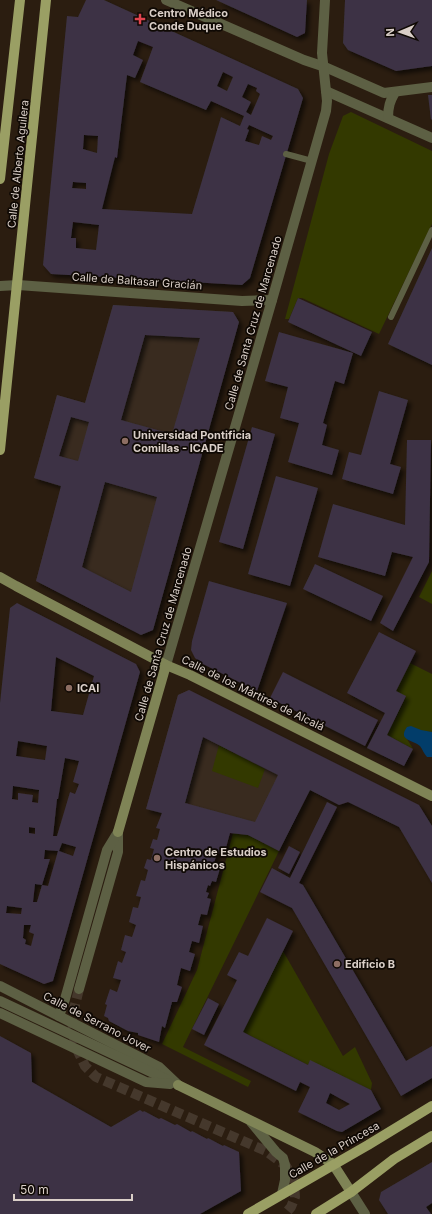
<svg xmlns="http://www.w3.org/2000/svg" width="432" height="1214" viewBox="0 0 432 1214" font-family="Inter,sans-serif">
<style>
.education{fill:#392b1f}
.green{fill:#333900}
.water{fill:#023d6a}
.building{fill:#3c3344;fill-rule:evenodd;filter:url(#shadow)}
.lines{fill:none;stroke-linecap:round;stroke-linejoin:round}
.street-tunnel{stroke:#45382c;stroke-width:10;stroke-dasharray:10 5;stroke-linecap:butt}
.lane{stroke:#5d6044;stroke-width:6}
.street{stroke:#5d6044;stroke-width:10}
.secondary{stroke:#7f8456;stroke-width:10}
.primary{stroke:#9a9f64;stroke-width:10}
.health-dot{fill:#e0444e;stroke:#0f0904;stroke-width:1.5}
.education-dot{fill:#8d6e63;stroke:#0f0904;stroke-width:1.5}
.labels{text-anchor:middle;stroke-width:3.5;stroke-linejoin:round;paint-order:stroke}
.poi-label{font-size:11px;font-weight:bold;fill:#dacfc8;stroke:#0f0904;text-anchor:start}
.street-label{font-size:11px;fill:#dacfc8;stroke:#0f0904}
</style>
<defs>
<filter id="shadow"><feDropShadow dx="3.5" dy="3.5" stdDeviation="2" flood-color="#0009"/></filter>
</defs>
<rect width="100%" height="100%" fill="#2b1d10"/>
<g class="education">
<path d="M113,305L233,312L239,322L153,630L141,635L36,581L61,487L34,478L57,395L85,403Z"/>
<path d="M189,690L326,759L279,851L248,835L230,833L146,809L178,695Z"/>
</g>
<g class="green">
<path d="M351,112L432,151V224L379,334L302,298H298L289,319H285L329,154L343,116Z"/>
<path d="M432,571V604L419,597Z"/>
<path d="M410,663L432,674V732L405,730C404,738 410,742 413,749L387,735L406,697L396,691Z"/>
<path d="M219,745L265,769L258,788L212,771Z"/>
<path d="M233,833L248,835L279,851L183,1047L251,1081L248,1087L162,1044L197,970Z"/>
<path d="M283,951L343,1056L355,1047L372,1083L371,1090L310,1061L308,1065L243,1032Z"/>
</g>
<path class="water" d="M411,726L421,730L432,732V757H427C424,754 423,750 420,746C414,740 397,741 407,727Z"/>
<g class="building">
<path d="M86,0H104L298,89L303,98L250,278L242,285L51,274L43,265L67,16L78,17ZM138,41L153,47L140,82L206,110L211,101L244,116L240,126L221,117L192,214L102,209L115,157L117,158L127,75L135,78L143,60L133,55ZM223,72L233,77L227,91L217,86ZM248,84L257,88L256,91L260,94L251,115L246,112L251,102L242,97ZM249,125L273,136L271,140L262,136L259,145L245,141L249,130L247,129ZM84,135L98,136L97,153L83,149ZM73,182L86,183V189L72,188ZM73,222L99,225L96,250L76,248V238H71Z"/>
<path d="M216,0H307L305,33L297,37Z"/>
<path d="M345,0H432V66L396,71L348,50L343,43Z"/>
<path d="M428,95H432V119L431,120Z"/>
<path d="M432,248V365L388,344Z"/>
<path d="M298,298L372,332L361,356L288,322Z"/>
<path d="M113,305L233,312L239,322L153,630L141,635L36,581L61,486L34,478L57,395L85,403ZM145,335L200,338L172,434L121,420ZM71,417L89,422L78,461L59,456ZM105,482L157,497L131,592L82,567Z"/>
<path d="M279,332L353,353L344,384L335,381L323,423L327,425L322,445L339,450L332,475L288,462L299,423L280,418L288,387L265,381Z"/>
<path d="M379,391L408,400L390,464L401,467L393,494L342,479L349,452L361,455Z"/>
<path d="M252,427L275,434L243,549L219,542Z"/>
<path d="M407,440H431L429,562L393,631L380,623L413,557L392,552L385,576L318,557L333,504L405,525Z"/>
<path d="M276,476L318,488L290,586L248,574Z"/>
<path d="M315,564L383,596L371,621L303,589Z"/>
<path d="M209,581L287,603L257,691L201,663L195,658L191,650L192,641Z"/>
<path d="M17,603L136,664L140,672L53,981L44,984L0,964V703L10,608ZM56,657L94,676L83,715L51,711ZM18,741L47,746L45,760L16,756ZM65,758L79,761L73,782L79,784L75,794L70,792L57,836H53L57,799H58ZM13,786L39,790L38,803L32,802L33,795L18,793V800L12,799ZM29,827L35,828V834L29,833ZM62,843L76,847L73,856L59,851ZM45,850L58,851L48,886L42,885L37,902H33L35,884L42,885L50,859H44ZM7,906L22,908L21,914L6,913ZM24,925H31L29,932L34,934L31,946L25,944L26,940L23,938Z"/>
<path d="M379,632L416,651L396,691L406,696L387,735L413,749L404,766L367,748L385,713L347,693Z"/>
<path d="M283,672L378,720L365,746L270,698Z"/>
<path d="M189,690L419,805L432,826V883L399,827L348,802L339,805L310,790L279,851L248,835L230,833L224,855L217,853L214,863L221,865L216,882L212,881L210,886L208,885L206,892L209,893L207,898L211,899L207,915L201,914L198,925L203,926L199,943L192,941L189,952L195,954L190,971L181,968L177,985L182,987L177,1002H172L165,1028L162,1026L159,1042L138,1035V1033L128,1031L109,1021L108,1018L104,1016L107,1005L105,1004L110,989L117,992L121,980L113,978L118,961L122,963L126,952L121,950L125,935L132,937L136,925L129,922L133,907L138,908L141,897L136,896L141,880L145,881L148,870L144,868L147,859L151,860L154,849L150,848L153,839L157,840L160,829L156,828L162,813L146,809L178,695ZM203,737L278,775L255,822L185,803Z"/>
<path d="M327,802L337,807L299,883L303,885L406,1061L432,1046V1078L401,1096L292,908L260,892L272,868L290,878Z"/>
<path d="M289,846L300,852L289,874L278,868Z"/>
<path d="M267,918L293,931L243,1032L308,1065L310,1060L371,1090L381,1109L342,1132L337,1131L298,1112L310,1087L300,1082L296,1091L204,1045L237,980L227,975L239,952L248,956ZM330,1093L350,1104L339,1110L326,1103Z"/>
<path d="M208,998L219,1004L204,1035L192,1029Z"/>
<path d="M0,1036L31,1053L32,1082L111,1127L140,1110L143,1112L144,1111L159,1119L161,1118L175,1125L177,1124L191,1132L192,1131L207,1139L208,1138L223,1146L224,1145L239,1152L241,1191L200,1214H0Z"/>
<path d="M432,1162V1203L426,1207L431,1214H388L379,1200L381,1192Z"/>
</g>
<g class="lines">
<path class="street-tunnel" d="M79,989L73,1013L72,1021L75,1045L85,1066L96,1077L266,1151L286,1166L294,1181L295,1197L291,1207L285,1214"/>
<g class="lane">
<path d="M286,154L312,161"/>
<path d="M391,317L432,230"/>
</g>
<g class="street">
<path d="M166,0L304,60L325,67L384,93L432,87"/>
<path d="M326,91L432,138"/>
<path d="M388,118C388,107 390,101 395,92"/>
<path d="M0,286L18,285L242,301L272,300"/>
<path d="M166,665L272,300L326,111L327,101L322,53L325,0"/>
<path d="M0,986L159,1067L178,1085"/>
<path d="M79,989L118,852V832"/>
<path d="M0,1001L170,1081"/>
<path d="M0,1013L146,1082L170,1084"/>
<path d="M59,1016L65,999L107,850L118,832"/>
<path d="M251,1122L276,1152L283,1158L285,1165V1180L282,1194"/>
<path d="M351,1192L365,1214"/>
</g>
<g class="secondary">
<path d="M0,577L16,586L166,665L190,675L432,796"/>
<path d="M118,832L166,665"/>
<path d="M178,1085L315,1152L333,1164L351,1192"/>
</g>
<g class="primary">
<path d="M0,179L20,0"/>
<path d="M0,450L46,0"/>
<path d="M248,1214L368,1145L432,1106"/>
<path d="M316,1214L351,1192L394,1159L432,1136"/>
</g>
</g>
<path class="health-dot" d="M138 13h4v4h4v4h-4v4h-4v-4h-4v-4h4z"/>
<g class="education-dot">
<circle cx="125" cy="441" r="4"/>
<circle cx="69" cy="688" r="4"/>
<circle cx="157" cy="858" r="4"/>
<circle cx="337" cy="964" r="4"/>
</g>
<g class="labels">
<g class="poi-label">
<text x="149" y="17">Centro Médico<tspan x="149" dy="13">Conde Duque</tspan></text>
<text x="133" y="439">Universidad Pontificia<tspan x="133" dy="13">Comillas - ICADE</tspan></text>
<text x="77" y="692">ICAI</text>
<text x="165" y="856">Centro de Estudios<tspan x="165" dy="13">Hispánicos</tspan></text>
<text x="345" y="968">Edificio B</text>
</g>
<g class="street-label">
<text transform="translate(18 164) rotate(-84)" y="4">Calle de Alberto Aguilera</text>
<text transform="translate(137 281) rotate(4)" y="4">Calle de Baltasar Gracián</text>
<text transform="translate(253 323) rotate(-74)" y="4">Calle de Santa Cruz de Marcenado</text>
<text transform="translate(163 634) rotate(-74)" y="4">Calle de Santa Cruz de Marcenado</text>
<text transform="translate(253 693) rotate(26)" y="4">Calle de los Mártires de Alcalá</text>
<text transform="translate(97 1022) rotate(27)" y="4">Calle de Serrano Jover</text>
<text transform="translate(334 1150) rotate(-30)" y="4">Calle de la Princesa</text>
</g>
</g>
<g transform="translate(400 32) rotate(268)" stroke="#0f0904" stroke-width="3" paint-order="stroke">
<path d="M0-3L7 15L0 10L-7 15Z" fill="#dacfc8"/>
<text y="-6" font-size="11" font-weight="bold" text-anchor="middle" fill="#dacfc8">N</text>
</g>
<path d="M14 1194v6h118v-6" fill="none" stroke="#dacfc8" stroke-width="2"/>
<text x="20" y="1194" font-size="12" fill="#dacfc8" stroke="#0f0904" stroke-width="3" paint-order="stroke">50 m</text>
</svg>
